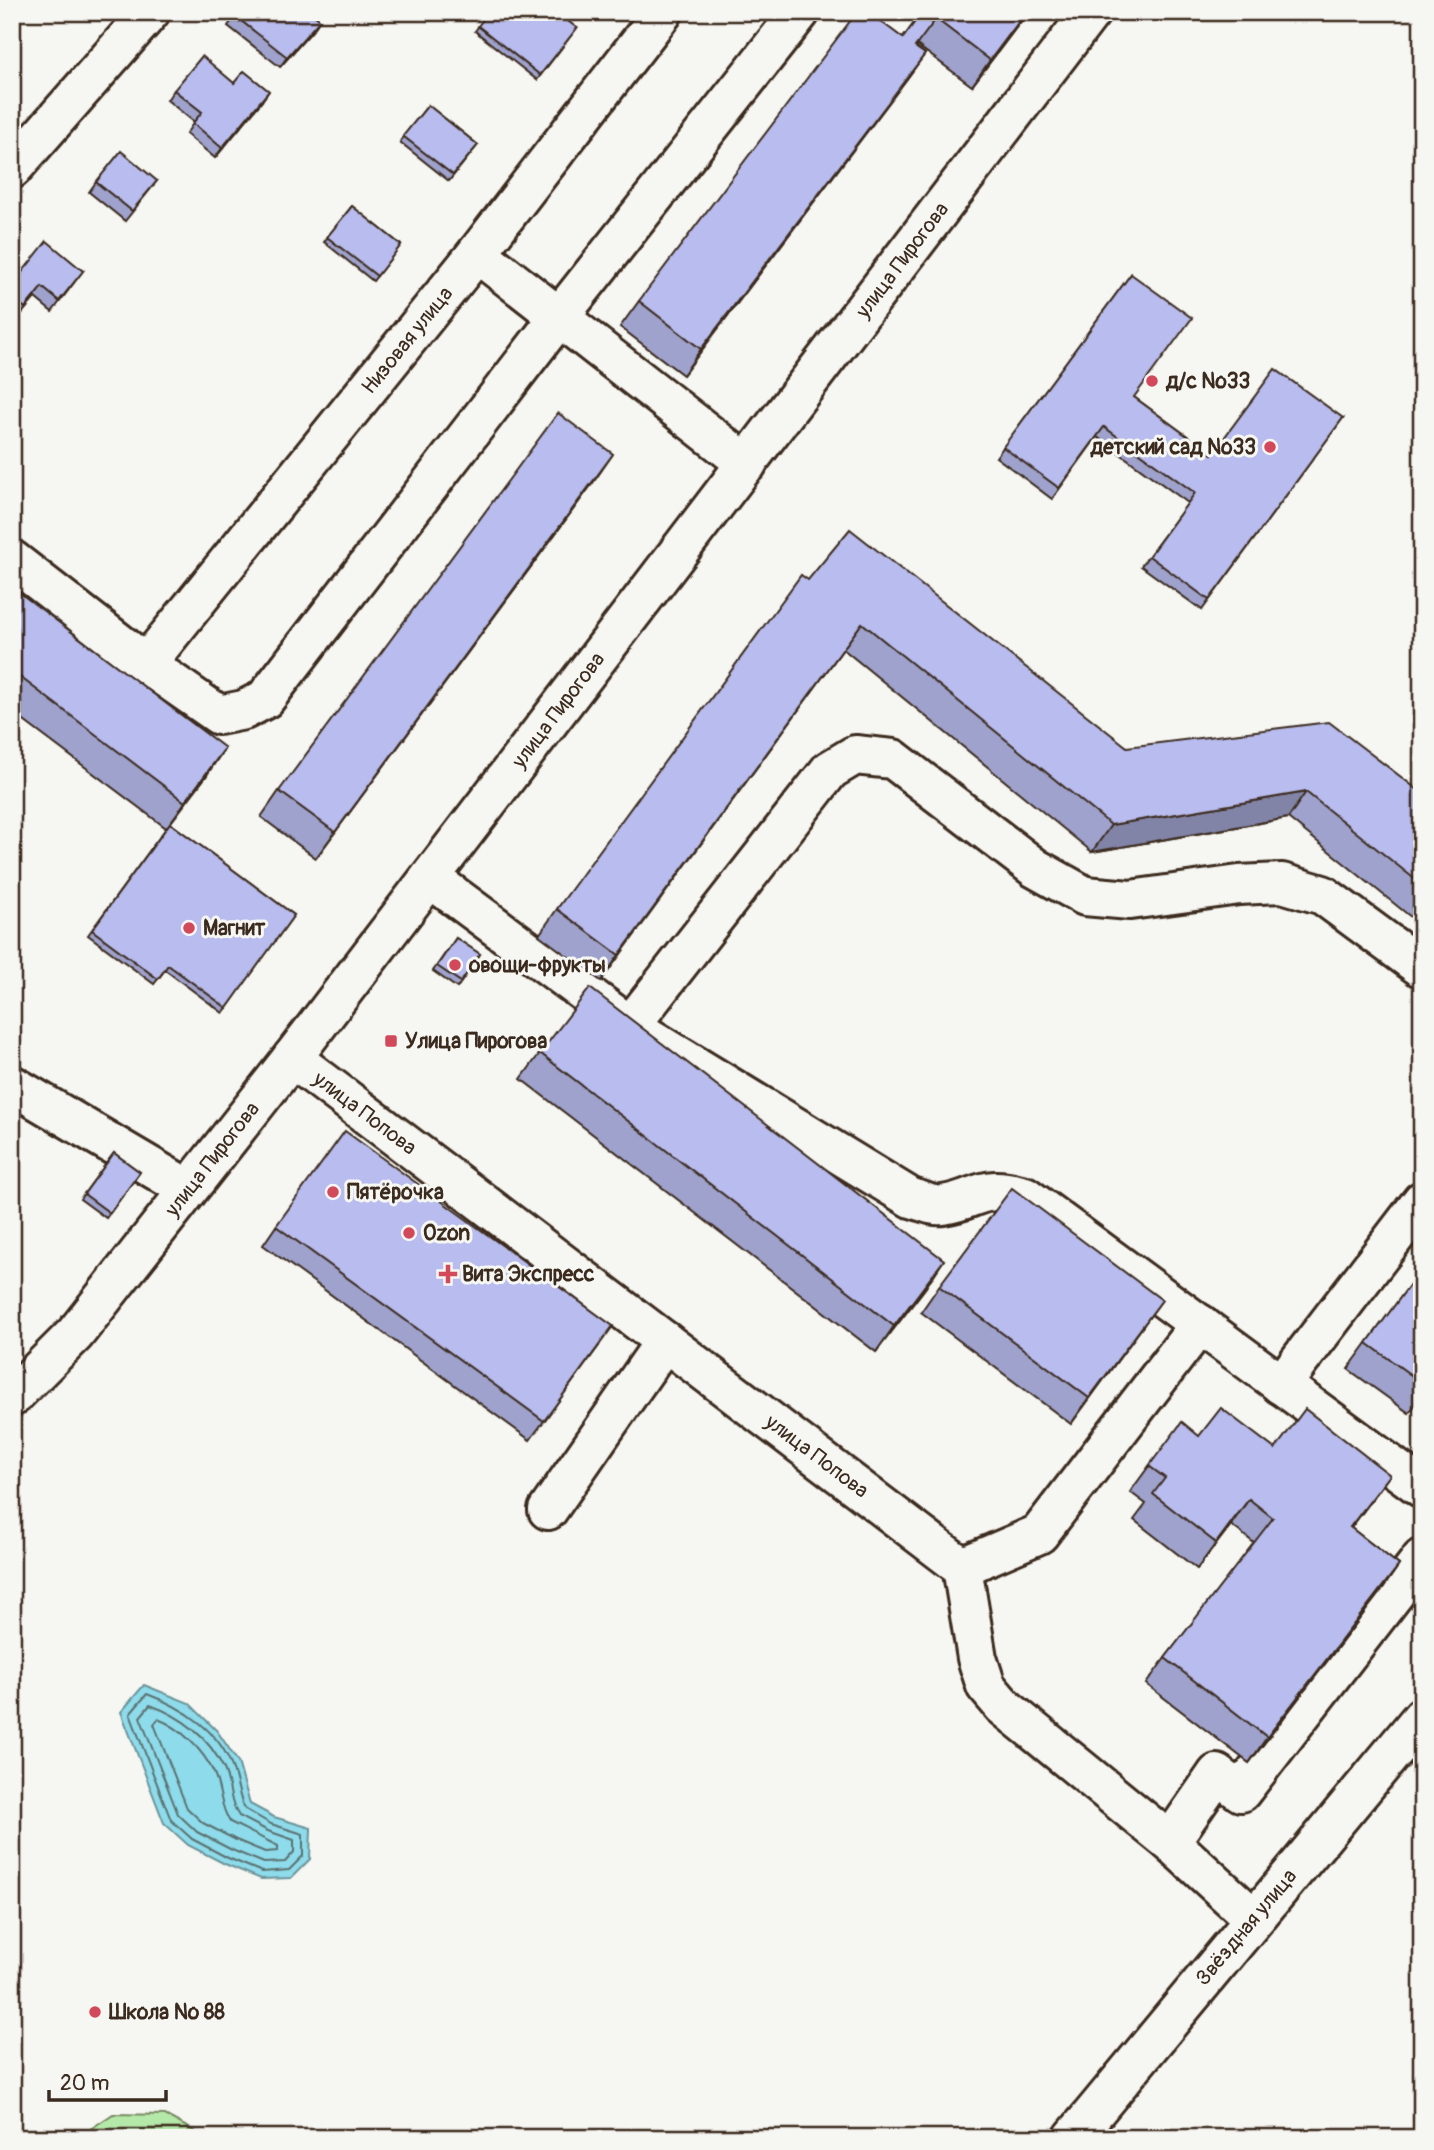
<svg xmlns="http://www.w3.org/2000/svg" width="1434" height="2150" viewBox="0 0 1434 2150" font-family="Pangolin,sans-serif">
<style>
.grass{fill:#b5e9a9;stroke:#788a64;stroke-width:2}
.water{fill:#8ddbeb;stroke:#6c9499;stroke-width:2}
.lines{fill:none;stroke-linecap:round;stroke-linejoin:round}
.shore{stroke:#5c7170;stroke-width:2}
.minor-casing{stroke:#3b2a1e;stroke-width:44}
.minor{stroke:#f6f6f2;stroke-width:38}
.wall{fill:#9ea2cd;stroke:#3b2a1e;stroke-width:2}
.shaded-wall{fill:#8184a7;stroke:#3b2a1e;stroke-width:2}
.building{fill:#b8bcee;stroke:#3b2a1e;stroke-width:2}
.poi-dot{fill:#d1495b;stroke:#f6f6f2;stroke-width:2.5}
.labels{text-anchor:middle;stroke-width:6;stroke-linejoin:round;paint-order:stroke}
.street-label{font-size:21px;fill:#3b2a1e;stroke:#f6f6f2}
.poi-label{font-size:21px;font-weight:bold;fill:#3b2a1e;stroke:#f6f6f2;text-anchor:start}
</style>
<rect width="100%" height="100%" fill="#f6f6f2"/>
<filter id="ink" filterUnits="userSpaceOnUse"><feTurbulence type="fractalNoise" baseFrequency=".0143" numOctaves="2"/><feDisplacementMap in="SourceGraphic" scale="14" xChannelSelector="R" yChannelSelector="G"/><feConvolveMatrix kernelMatrix="1 2 1 2 8 2 1 2 1" color-interpolation-filters="sRGB"/></filter>
<g filter="url(#ink)">
<path class="grass" d="M113,2114L165,2115L207,2138H77Z"/>
<path class="water" d="M144,1685L189,1703L217,1731L238,1762L250,1804L274,1817L311,1828L310,1859L291,1878L261,1879L225,1864L188,1845L164,1823L121,1712Z"/>
<g class="lines">
<g class="shore">
<path d="M147,1694C182,1707 219,1730 232,1767C238,1781 238,1797 245,1809L271,1824L303,1834V1856L289,1870L262,1872L228,1858L192,1839L171,1820L130,1714Z"/>
<path d="M150,1705C181,1716 209,1737 224,1769C231,1784 229,1803 239,1816L268,1831L294,1840V1852L285,1862L264,1863L232,1850L197,1832L178,1814L140,1717Z"/>
<path d="M158,1719C181,1728 203,1750 214,1773C221,1789 220,1807 230,1822L278,1846V1851L265,1852L236,1840L203,1823L187,1808L154,1724Z"/>
</g>
<defs>
<g id="minor">
<path d="M12,169L150,12"/>
<path d="M477,253L747,464"/>
<path d="M12,560L146,664L219,715L244,710L265,699L559,317L800,12"/>
<path d="M146,664L477,253L663,12"/>
<path d="M430,878L630,1026L911,1198C920,1200 934,1207 943,1205C981,1199 979,1183 1025,1196L1422,1488"/>
<path d="M630,1026L830,770L855,755L893,759L1035,868L1085,896L1130,900L1239,885L1282,883L1323,895L1422,968"/>
<path d="M292,1058L962,1567L977,1658L986,1686L1003,1706L1170,1842L1253,1918"/>
<path d="M12,1085L188,1189"/>
<path d="M1281,1385L1422,1201"/>
<path d="M12,1397L75,1334L292,1058L1091,12"/>
<path d="M548,1510L665,1341"/>
<path d="M962,1567L1039,1534L1200,1324"/>
<path d="M1170,1842L1217,1774L1241,1792L1422,1558"/>
<path d="M1073,2138L1422,1717"/>
</g>
</defs>
<use href="#minor" class="minor-casing"/>
<use href="#minor" class="minor"/>
</g>
<g class="wall">
<path d="M238,12L320,20L313,30L280,67L228,26Z"/>
<path d="M489,12L577,28L537,80L475,31Z"/>
<path d="M922,12H1028L972,86L918,46L916,47L925,54L906,80L683,375L620,327L639,301L903,38Z"/>
<path d="M234,83L262,101L215,158L186,134L194,122L167,100L174,90Z"/>
<path d="M428,105L478,145L449,181L400,142Z"/>
<path d="M157,181L125,221L89,192L96,182Z"/>
<path d="M352,206L401,245L373,281L324,242Z"/>
<path d="M83,271L52,312L35,298L18,318L12,313V285Z"/>
<path d="M1131,274L1134,397L1212,454L1343,418L1202,610L1141,566L1188,503L1097,437L1052,499L996,457Z"/>
<path d="M595,480L316,858L261,817L279,791Z"/>
<path d="M808,580L1127,747L1422,793V926L1288,818L1092,852L843,649L601,981L539,935L557,909Z"/>
<path d="M12,587L207,775L170,823L294,915L223,1013L165,970L154,984L88,935L166,828L12,712Z"/>
<path d="M456,938L480,954L457,988L433,971Z"/>
<path d="M540,1053L926,1287L876,1352L521,1079Z"/>
<path d="M114,1153L140,1172L106,1218L80,1199Z"/>
<path d="M276,1226L599,1346L530,1440L263,1245Z"/>
<path d="M1422,1268V1396L1409,1413L1348,1369Z"/>
<path d="M939,1286L1143,1326L1071,1424L921,1312Z"/>
<path d="M1199,1436L1275,1449L1371,1501L1351,1528L1399,1565L1381,1591L1249,1763L1146,1684L1165,1658L1254,1543L1231,1525L1197,1569L1134,1520L1146,1504L1130,1492L1149,1466Z"/>
</g>
<g class="shaded-wall">
<path d="M1026,12H1028L972,86L990,60Z"/>
<path d="M320,20L313,30L280,67L287,57Z"/>
<path d="M925,54L906,80L683,375L701,349Z"/>
<path d="M269,91L262,101L215,158L222,148Z"/>
<path d="M613,454L595,480L316,858L335,832Z"/>
<path d="M862,623L843,649L601,981L619,955Z"/>
<path d="M225,748L207,775L166,829L185,802Z"/>
<path d="M1306,792L1288,818L1092,852L1111,825Z"/>
<path d="M944,1260L926,1287L876,1352L894,1326Z"/>
<path d="M1162,1300L1143,1326L1071,1424L1089,1398Z"/>
<path d="M1390,1475L1371,1501L1332,1553L1350,1527Z"/>
<path d="M1249,1499L1231,1525L1197,1569L1216,1543Z"/>
<path d="M1399,1565L1381,1591L1249,1763L1267,1737Z"/>
</g>
<g class="building">
<path d="M238,12H311L320,20L287,57L235,16Z"/>
<path d="M489,12H556L577,28L540,75L478,26Z"/>
<path d="M857,12H868L903,38L922,12H1026L990,60L936,19L915,47L925,54L701,349L639,301Z"/>
<path d="M202,56L234,83L244,71L269,91L222,148L193,123L202,112L174,90Z"/>
<path d="M428,105L478,145L453,175L403,136Z"/>
<path d="M121,151L157,181L132,211L96,182Z"/>
<path d="M352,206L401,245L377,276L327,237Z"/>
<path d="M47,241L83,271L59,301L42,287L25,308L12,297V285Z"/>
<path d="M1131,274L1192,318L1134,397L1212,454L1275,369L1343,418L1209,600L1149,556L1195,493L1104,427L1059,488L1003,447Z"/>
<path d="M558,413L613,454L335,832L279,791Z"/>
<path d="M850,529L1127,747L1329,722L1422,793V885L1306,792L1111,825L862,623L619,955L557,909L801,575L808,580Z"/>
<path d="M12,587L225,748L185,802L12,671Z"/>
<path d="M170,823L294,915L227,1008L168,965L158,979L92,930Z"/>
<path d="M456,938L480,954L461,982L437,966Z"/>
<path d="M590,988L944,1260L894,1326L540,1053Z"/>
<path d="M345,1131L613,1326L544,1421L276,1226Z"/>
<path d="M114,1153L140,1172L110,1213L84,1194Z"/>
<path d="M1012,1188L1162,1300L1089,1398L939,1286Z"/>
<path d="M1422,1268V1383L1367,1343Z"/>
<path d="M1221,1408L1275,1449L1305,1409L1390,1475L1350,1527L1399,1565L1267,1737L1165,1658L1273,1518L1249,1499L1216,1543L1153,1494L1165,1478L1149,1466L1182,1422L1199,1436Z"/>
</g>
</g>
<g class="poi-dot">
<circle cx="1152" cy="381" r="7"/>
<circle cx="1270" cy="447" r="7"/>
<circle cx="189" cy="928" r="7"/>
<circle cx="455" cy="965" r="7"/>
<rect x="384" y="1034" width="14" height="14" rx="3.5"/>
<circle cx="333" cy="1192" r="7"/>
<circle cx="409" cy="1233" r="7"/>
<path d="M444.5 1263.5h7v7h7v7h-7v7h-7v-7h-7v-7h7z"/>
<circle cx="95" cy="2012" r="7"/>
</g>
<g class="labels">
<g class="street-label">
<text transform="translate(902 260) rotate(-53)" y="7">улица Пирогова</text>
<text transform="translate(407 340) rotate(-51)" y="7">Низовая улица</text>
<text transform="translate(558 710) rotate(-53)" y="7">улица Пирогова</text>
<text transform="translate(365 1113) rotate(37)" y="7">улица Попова</text>
<text transform="translate(212 1159) rotate(-52)" y="7">улица Пирогова</text>
<text transform="translate(817 1456) rotate(37)" y="7">улица Попова</text>
<text transform="translate(1246 1927) rotate(-50)" y="7">Звёздная улица</text>
</g>
<g class="poi-label">
<text x="1166" y="388">д/с №33</text>
<text x="1256" y="454" text-anchor="end">детский сад №33</text>
<text x="203" y="935">Магнит</text>
<text x="469" y="972">овощи-фрукты</text>
<text x="405" y="1048">Улица Пирогова</text>
<text x="347" y="1199">Пятёрочка</text>
<text x="423" y="1240">Ozon</text>
<text x="462" y="1281">Вита Экспресс</text>
<text x="109" y="2019">Школа № 88</text>
</g>
</g>
<rect width="1434" height="2150" fill="none" stroke="#f6f6f2" stroke-width="42"/>
<rect x="21" y="21" width="1392" height="2108" fill="none" stroke="#3b2a1e" stroke-width="2.5" filter="url(#ink)"/>
<path d="M49 2090v10h117v-10" fill="none" stroke="#3b2a1e" stroke-width="3.5"/>
<text x="60" y="2090" font-size="21" fill="#3b2a1e" stroke="#f6f6f2" stroke-width="5" paint-order="stroke">20 m</text>
</svg>
